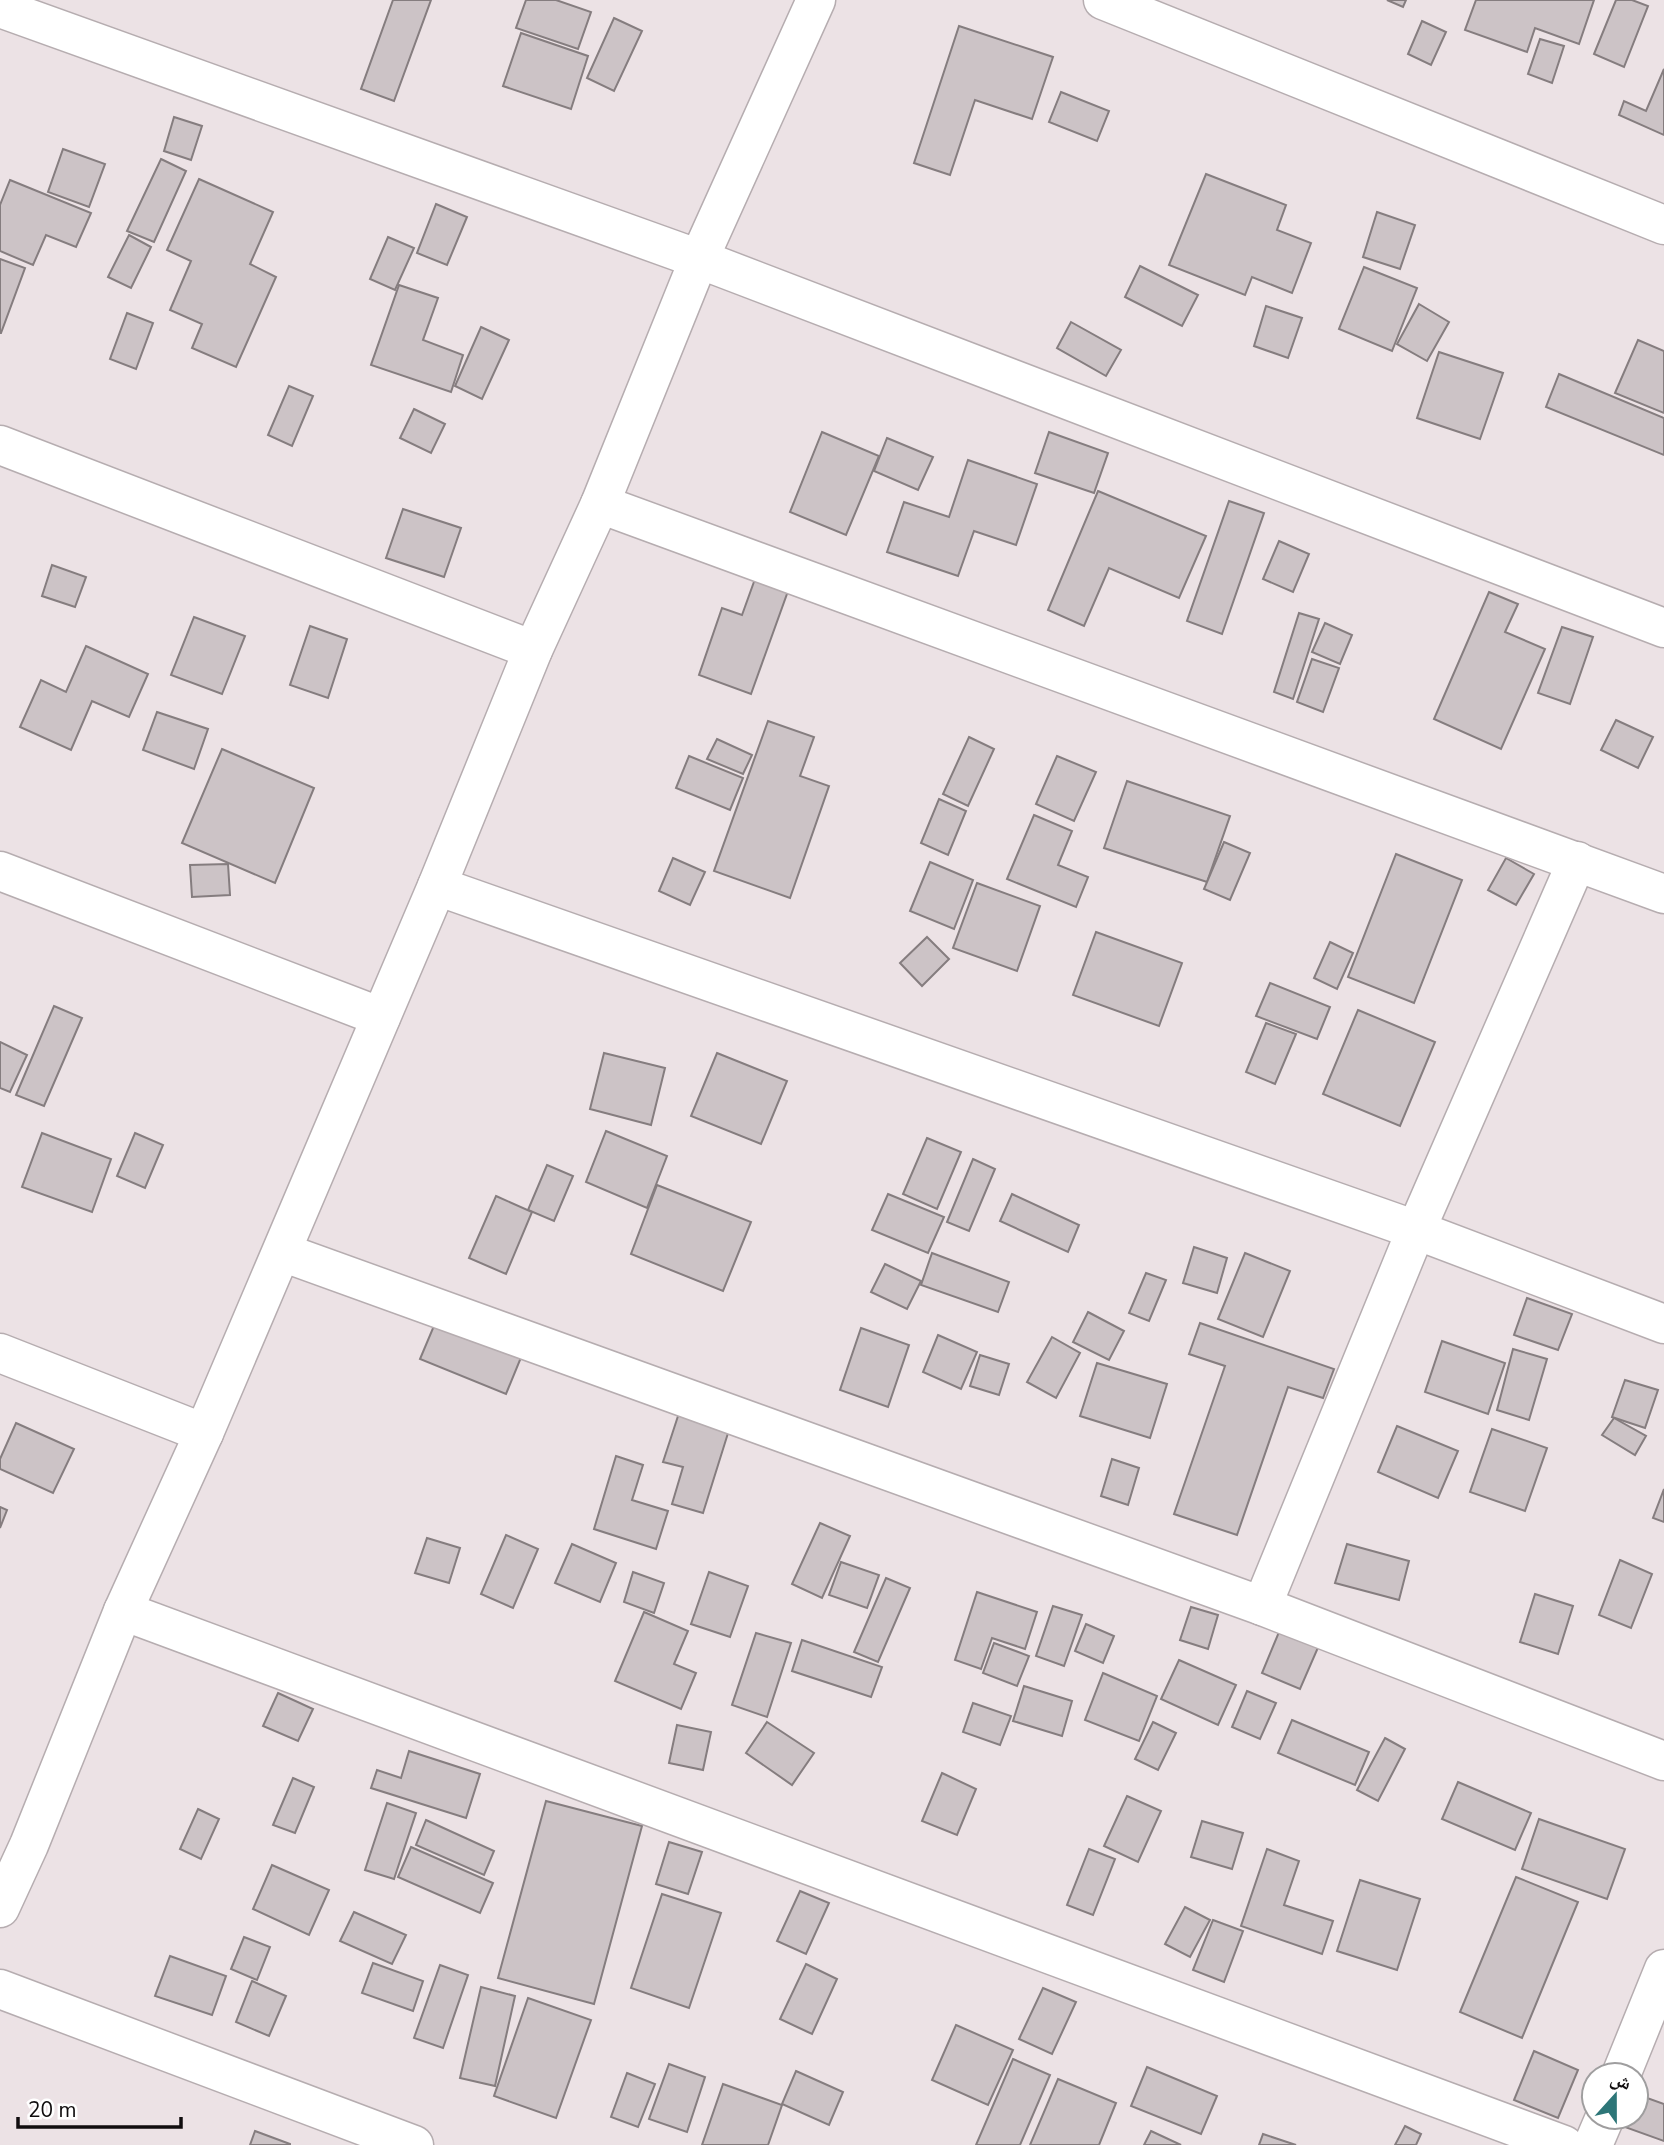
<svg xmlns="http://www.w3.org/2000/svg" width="1664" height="2145" viewBox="0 0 1664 2145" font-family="'Nunito Sans','Noto Naskh Arabic',sans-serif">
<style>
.building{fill:#ccc3c6;stroke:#857d7f;stroke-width:2}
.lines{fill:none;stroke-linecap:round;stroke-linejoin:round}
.minor-casing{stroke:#b6adb0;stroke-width:41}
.minor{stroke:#fff;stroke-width:38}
</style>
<rect width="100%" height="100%" fill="#ece2e5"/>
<g class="building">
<path d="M393,0H431L394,101L361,89Z"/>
<path d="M526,0H556L591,12L578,49L516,28Z"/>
<path d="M1387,0H1406L1403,7Z"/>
<path d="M1476,0H1594L1579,44L1535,28L1527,52L1465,30Z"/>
<path d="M1616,0H1632L1648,6L1624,67L1594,54Z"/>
<path d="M614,18L642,31L614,91L587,78Z"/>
<path d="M1422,21L1446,32L1431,65L1408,54Z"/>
<path d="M959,26L1053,57L1032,119L975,100L950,175L914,163Z"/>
<path d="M521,33L588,56L571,109L503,86Z"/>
<path d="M1540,39L1564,46L1552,83L1528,74Z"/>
<path d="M1664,69V135L1619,115L1624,101L1646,111Z"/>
<path d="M1061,92L1109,111L1097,141L1049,122Z"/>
<path d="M174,117L202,126L191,160L164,151Z"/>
<path d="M63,149L105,164L89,207L48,192Z"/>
<path d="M161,159L186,171L154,242L127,231Z"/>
<path d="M1206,174L1286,205L1277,230L1311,243L1292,293L1252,277L1245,295L1169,265Z"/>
<path d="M199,179L273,212L250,264L276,277L236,367L192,348L202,324L170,310L191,261L167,250Z"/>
<path d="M10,180L91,213L76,247L46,235L33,265L0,251V205Z"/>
<path d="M436,204L467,217L447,265L417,253Z"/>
<path d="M1377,212L1415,225L1400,269L1363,257Z"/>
<path d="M129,235L151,247L131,288L108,277Z"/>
<path d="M388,237L414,248L395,290L370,279Z"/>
<path d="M0,259L25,268L1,333H0Z"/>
<path d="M1140,266L1198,295L1182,326L1125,297Z"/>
<path d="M1364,267L1417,288L1392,351L1339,329Z"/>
<path d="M399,285L438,298L423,340L463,355L451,392L371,365Z"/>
<path d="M1419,304L1449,322L1427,361L1397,344Z"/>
<path d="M1266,306L1302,318L1288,358L1254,346Z"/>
<path d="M127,313L153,323L136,369L110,359Z"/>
<path d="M1071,322L1121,350L1106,376L1057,348Z"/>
<path d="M481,327L509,340L482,399L455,386Z"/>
<path d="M1638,340L1664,351V413L1615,393Z"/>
<path d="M1439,352L1503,373L1480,439L1417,418Z"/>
<path d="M1559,374L1664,418V455L1546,407Z"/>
<path d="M289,386L313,396L292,446L268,435Z"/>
<path d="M414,409L445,424L431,453L400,438Z"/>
<path d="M822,432L879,456L846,535L790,512Z"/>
<path d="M1049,432L1108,453L1094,493L1035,473Z"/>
<path d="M887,438L933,457L918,490L874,471Z"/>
<path d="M968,460L1037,484L1016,545L974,531L958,576L887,552L904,502L949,517Z"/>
<path d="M1098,491L1206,536L1179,598L1109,568L1084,626L1048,610Z"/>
<path d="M1229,501L1264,513L1222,634L1187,621Z"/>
<path d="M403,509L461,528L444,577L386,558Z"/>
<path d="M1279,541L1309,554L1293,592L1263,579Z"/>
<path d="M52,565L86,577L75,607L42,596Z"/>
<path d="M755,579L788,591L751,694L699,675L722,608L742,615Z"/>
<path d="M1489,592L1518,604L1505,632L1545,649L1501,749L1434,719Z"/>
<path d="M1299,613L1319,619L1293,699L1274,692Z"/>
<path d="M194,617L245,636L222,694L171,675Z"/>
<path d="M1325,623L1352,635L1340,664L1312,652Z"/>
<path d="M310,626L347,639L328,698L290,685Z"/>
<path d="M1562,627L1593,637L1570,704L1538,693Z"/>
<path d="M86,646L148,674L129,717L92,701L71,750L20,727L41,680L66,692Z"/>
<path d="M1312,659L1339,668L1323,712L1297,702Z"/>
<path d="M157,712L208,729L194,769L143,750Z"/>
<path d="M1616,720L1653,737L1638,768L1601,750Z"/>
<path d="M768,721L814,737L800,776L829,786L790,898L714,871Z"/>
<path d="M969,737L994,749L968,806L943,794Z"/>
<path d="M717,739L752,755L743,774L707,759Z"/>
<path d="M222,749L314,788L275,883L182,843Z"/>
<path d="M689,756L743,778L730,810L676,788Z"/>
<path d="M1057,756L1096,772L1074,821L1036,804Z"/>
<path d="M1127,781L1230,816L1207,882L1104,848Z"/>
<path d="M939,799L966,811L948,855L921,843Z"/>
<path d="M1034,815L1072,831L1058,865L1088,877L1076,907L1007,879Z"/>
<path d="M1224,842L1250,853L1230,900L1204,889Z"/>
<path d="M1396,854L1462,880L1414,1003L1348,977Z"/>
<path d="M673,858L705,872L690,905L659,891Z"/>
<path d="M1506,858L1534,874L1516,905L1488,890Z"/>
<path d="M930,862L973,880L954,929L910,911Z"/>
<path d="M228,864L230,895L192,897L190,865Z"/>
<path d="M977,883L1040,906L1017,971L953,948Z"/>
<path d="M1096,932L1182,963L1159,1026L1073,995Z"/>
<path d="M927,937L949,959L922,986L900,963Z"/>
<path d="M1330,942L1353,953L1337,989L1314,978Z"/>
<path d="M1270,983L1330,1007L1317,1039L1256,1016Z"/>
<path d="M54,1006L82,1018L44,1106L16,1095Z"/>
<path d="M1358,1010L1435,1042L1400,1126L1323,1094Z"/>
<path d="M1266,1023L1296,1034L1275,1084L1246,1072Z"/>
<path d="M0,1042L27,1055L10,1092L0,1088Z"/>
<path d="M604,1053L665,1068L651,1125L590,1109Z"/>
<path d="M717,1053L787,1081L761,1144L691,1116Z"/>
<path d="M606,1131L667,1156L647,1208L586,1182Z"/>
<path d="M42,1133L111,1159L92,1212L22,1187Z"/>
<path d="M135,1133L163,1145L145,1188L117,1176Z"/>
<path d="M927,1138L961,1152L937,1209L903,1194Z"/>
<path d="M973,1159L995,1169L969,1231L947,1222Z"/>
<path d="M547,1165L573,1176L554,1221L528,1210Z"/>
<path d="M657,1185L751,1222L723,1291L631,1254Z"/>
<path d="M888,1194L944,1217L928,1253L872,1230Z"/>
<path d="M1012,1194L1079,1225L1068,1252L1000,1221Z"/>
<path d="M496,1196L532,1212L506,1274L469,1258Z"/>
<path d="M1194,1247L1227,1258L1217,1293L1183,1283Z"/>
<path d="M932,1253L1009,1282L998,1312L921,1285Z"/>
<path d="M1245,1253L1290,1271L1263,1337L1218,1319Z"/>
<path d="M885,1264L921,1281L907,1309L871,1292Z"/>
<path d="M1146,1273L1166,1280L1149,1321L1129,1313Z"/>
<path d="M1527,1298L1572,1314L1558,1350L1514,1335Z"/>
<path d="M1088,1312L1124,1331L1109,1360L1073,1342Z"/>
<path d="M436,1321L522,1355L506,1394L420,1359Z"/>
<path d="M1200,1323L1334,1369L1323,1398L1288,1387L1237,1535L1174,1514L1225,1366L1189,1354Z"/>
<path d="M861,1328L909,1345L888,1407L840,1390Z"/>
<path d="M938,1335L977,1352L961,1389L923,1372Z"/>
<path d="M1052,1337L1080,1353L1056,1398L1027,1382Z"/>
<path d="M1442,1341L1505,1363L1488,1414L1425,1392Z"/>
<path d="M1513,1349L1547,1359L1529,1420L1497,1410Z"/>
<path d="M980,1355L1009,1364L999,1395L970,1386Z"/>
<path d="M1097,1363L1167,1384L1150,1438L1080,1416Z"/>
<path d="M1625,1380L1658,1390L1645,1428L1612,1417Z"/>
<path d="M679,1413L729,1430L703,1513L672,1504L683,1467L663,1462Z"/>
<path d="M1614,1418L1646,1436L1635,1455L1602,1435Z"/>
<path d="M16,1423L74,1449L53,1493L0,1469V1459Z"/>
<path d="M1397,1426L1458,1451L1438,1498L1378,1472Z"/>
<path d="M1492,1429L1547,1448L1525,1511L1470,1492Z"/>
<path d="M616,1456L643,1465L632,1500L668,1511L656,1549L594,1529Z"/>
<path d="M1112,1459L1139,1468L1128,1505L1101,1496Z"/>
<path d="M1664,1489V1522L1653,1518Z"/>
<path d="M0,1507L7,1510L0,1528Z"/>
<path d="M820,1523L850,1536L822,1598L792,1584Z"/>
<path d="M506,1535L538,1549L513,1608L481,1594Z"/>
<path d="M427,1538L460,1548L449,1583L415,1573Z"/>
<path d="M572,1544L616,1563L600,1602L555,1583Z"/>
<path d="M1347,1544L1409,1561L1399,1600L1335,1583Z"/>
<path d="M1620,1560L1652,1574L1631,1628L1599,1615Z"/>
<path d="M841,1562L879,1575L867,1608L829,1595Z"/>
<path d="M633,1572L664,1583L654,1613L624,1602Z"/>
<path d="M709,1572L748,1586L730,1637L691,1624Z"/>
<path d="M886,1578L910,1588L878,1662L854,1652Z"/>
<path d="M977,1592L1037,1612L1025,1649L992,1638L981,1669L955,1660Z"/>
<path d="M1535,1594L1573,1606L1558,1654L1520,1642Z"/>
<path d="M1053,1606L1082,1615L1064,1666L1036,1656Z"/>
<path d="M1191,1607L1218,1615L1208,1649L1180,1640Z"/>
<path d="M644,1612L688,1631L674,1664L696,1673L681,1709L615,1681Z"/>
<path d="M1284,1620L1323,1636L1300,1689L1262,1673Z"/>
<path d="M1086,1624L1114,1636L1103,1663L1075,1651Z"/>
<path d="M756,1633L791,1643L767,1717L732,1705Z"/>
<path d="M802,1640L882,1667L871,1697L792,1671Z"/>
<path d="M994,1643L1029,1656L1017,1686L983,1673Z"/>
<path d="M1179,1660L1236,1685L1218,1725L1161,1699Z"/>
<path d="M1103,1673L1157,1696L1139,1741L1085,1720Z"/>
<path d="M1024,1686L1072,1701L1062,1736L1013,1721Z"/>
<path d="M1247,1691L1276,1703L1260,1739L1232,1727Z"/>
<path d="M278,1693L313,1709L298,1741L263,1726Z"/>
<path d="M973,1703L1011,1716L1000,1745L963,1732Z"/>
<path d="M1292,1720L1369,1752L1355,1785L1278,1753Z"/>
<path d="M767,1722L814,1753L792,1785L746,1753Z"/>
<path d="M1153,1722L1176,1733L1158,1770L1135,1759Z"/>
<path d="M677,1725L711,1732L703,1770L669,1763Z"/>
<path d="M1385,1738L1405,1749L1378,1801L1357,1790Z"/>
<path d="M409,1751L480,1774L466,1818L371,1788L377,1770L401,1778Z"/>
<path d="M942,1773L976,1789L957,1835L922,1821Z"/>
<path d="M293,1778L314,1787L295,1833L273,1825Z"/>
<path d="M1458,1782L1531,1813L1515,1850L1442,1819Z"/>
<path d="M1127,1796L1161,1811L1138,1862L1104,1846Z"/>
<path d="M546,1801L642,1826L594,2004L498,1978Z"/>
<path d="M387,1803L416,1813L394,1879L365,1870Z"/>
<path d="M198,1809L219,1819L201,1859L180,1849Z"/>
<path d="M1539,1819L1625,1849L1607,1899L1522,1869Z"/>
<path d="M426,1820L494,1851L484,1875L416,1845Z"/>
<path d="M1202,1821L1243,1833L1232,1869L1191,1857Z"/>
<path d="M669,1842L702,1852L688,1894L656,1884Z"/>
<path d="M411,1847L493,1883L480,1913L398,1877Z"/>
<path d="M1089,1849L1115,1859L1093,1915L1067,1905Z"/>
<path d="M1267,1849L1299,1861L1284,1905L1333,1921L1322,1954L1241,1926Z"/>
<path d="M272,1865L329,1890L309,1935L253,1909Z"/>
<path d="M1516,1877L1578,1902L1522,2038L1460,2012Z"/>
<path d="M1360,1880L1420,1899L1397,1970L1337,1951Z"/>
<path d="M800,1891L829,1903L806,1954L777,1941Z"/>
<path d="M662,1894L721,1913L689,2008L631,1988Z"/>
<path d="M1185,1907L1210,1920L1190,1957L1165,1944Z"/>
<path d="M354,1912L406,1935L392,1964L340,1941Z"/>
<path d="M1213,1920L1243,1931L1224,1982L1193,1970Z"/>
<path d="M244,1937L270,1947L257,1980L231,1969Z"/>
<path d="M170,1956L226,1976L212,2015L155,1996Z"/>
<path d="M373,1963L423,1981L413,2011L362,1993Z"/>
<path d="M806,1964L837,1979L812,2034L780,2019Z"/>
<path d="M440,1965L468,1975L443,2048L414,2038Z"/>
<path d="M252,1981L286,1996L269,2036L236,2022Z"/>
<path d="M481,1987L515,1996L495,2086L460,2078Z"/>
<path d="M1043,1988L1076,2002L1052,2054L1019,2039Z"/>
<path d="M528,1998L591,2020L556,2118L494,2096Z"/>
<path d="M956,2025L1013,2050L988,2105L932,2080Z"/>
<path d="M1534,2051L1578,2070L1558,2118L1514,2100Z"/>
<path d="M1013,2059L1050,2075L1020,2145H976Z"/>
<path d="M669,2064L705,2077L687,2132L649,2119Z"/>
<path d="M1147,2067L1217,2096L1201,2134L1131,2106Z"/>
<path d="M796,2071L843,2092L829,2125L782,2104Z"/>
<path d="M627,2073L655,2084L638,2127L611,2117Z"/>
<path d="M1058,2079L1116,2103L1099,2145H1030Z"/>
<path d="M723,2084L782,2105L768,2145H702Z"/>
<path d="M1636,2094L1664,2104V2141L1622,2126L1625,2117H1636Z"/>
<path d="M1405,2126L1421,2134L1416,2145H1395Z"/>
<path d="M255,2131L290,2144V2145H250Z"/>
<path d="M1151,2131L1181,2145H1144Z"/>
<path d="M1263,2134L1296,2145H1259Z"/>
</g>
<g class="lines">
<defs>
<g id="minor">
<path d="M1103,0L1664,225"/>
<path d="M0,8L699,259L1664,628"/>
<path d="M0,445L533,650"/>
<path d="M600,504L1664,894"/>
<path d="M0,871L381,1017"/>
<path d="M437,886L1416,1230L1664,1324"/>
<path d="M282,1252L1262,1606L1664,1761"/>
<path d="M0,1353L204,1433"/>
<path d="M1262,1606L1416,1230L1577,861"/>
<path d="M123,1611L1564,2145"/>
<path d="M0,1908L29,1845L123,1611L204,1433L437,886L533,650L600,504L699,259L816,0"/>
<path d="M0,1989L414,2145"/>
<path d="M1621,2075L1664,1969"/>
<path d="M1593,2145L1605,2117"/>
</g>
</defs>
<use href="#minor" class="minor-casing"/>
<use href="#minor" class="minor"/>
</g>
<g transform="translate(1615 2096) rotate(21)"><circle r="33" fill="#ffffff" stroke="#9f9e9f" stroke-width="2"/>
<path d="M0-5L12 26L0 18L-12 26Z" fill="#2d7678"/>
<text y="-10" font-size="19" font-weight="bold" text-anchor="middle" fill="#100d0e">ش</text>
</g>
<path d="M18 2117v10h163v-10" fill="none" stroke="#100d0e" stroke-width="3.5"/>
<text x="28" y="2117" font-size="21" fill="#100d0e" stroke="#ffffff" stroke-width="5" paint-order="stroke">20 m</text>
</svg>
